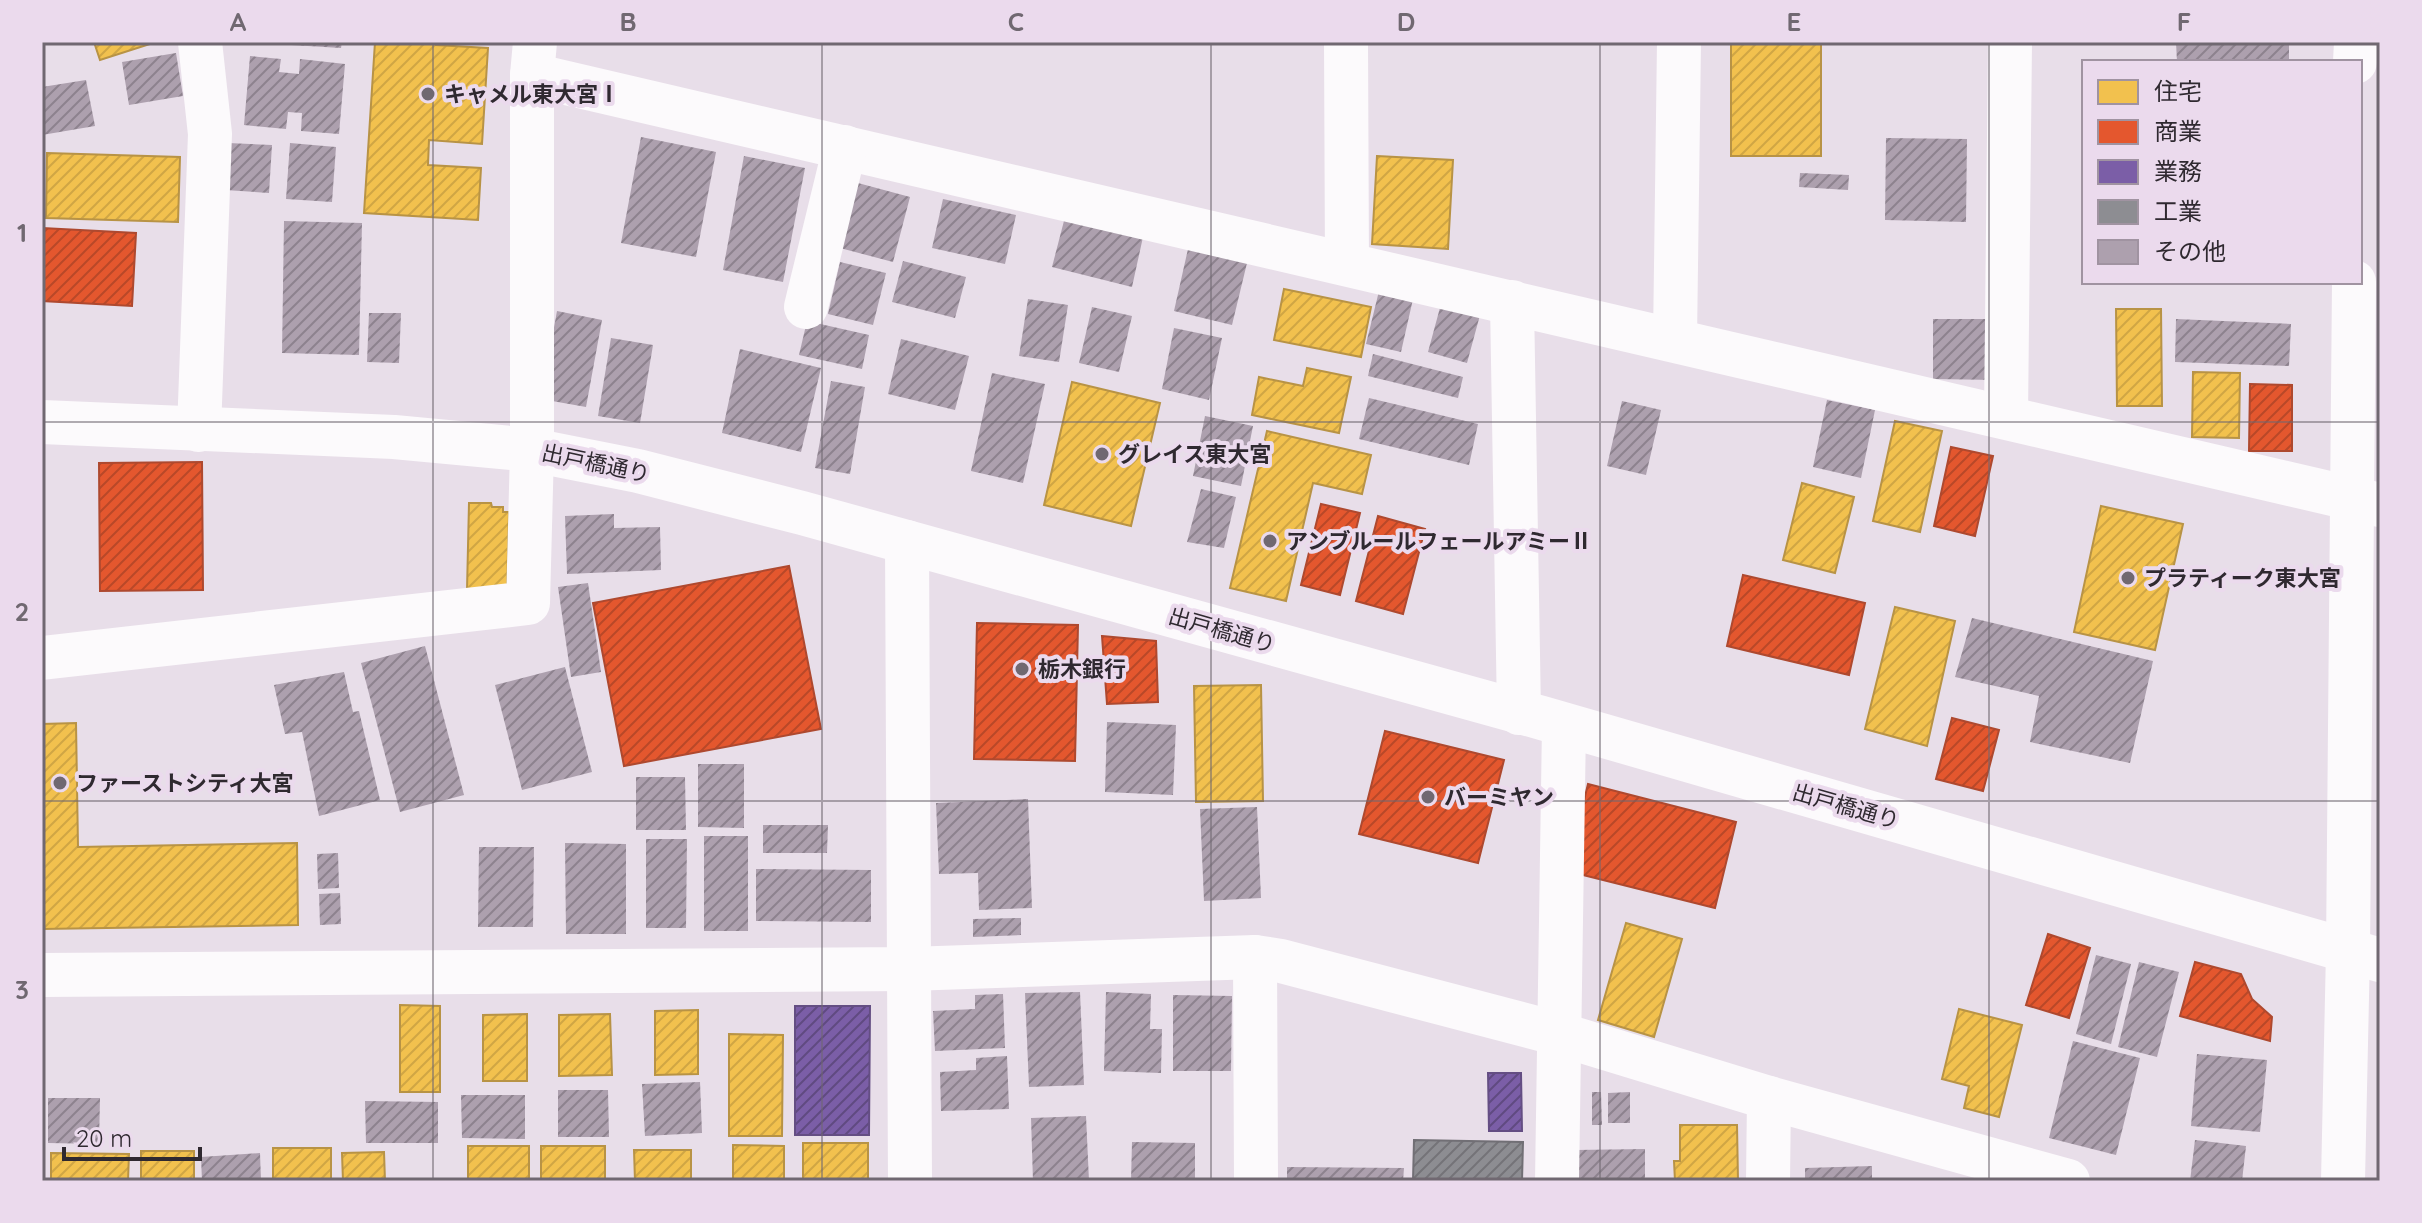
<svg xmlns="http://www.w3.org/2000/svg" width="2422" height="1223" viewBox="0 0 2422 1223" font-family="Quicksand,'Noto Sans JP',sans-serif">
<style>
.homes{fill:url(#homes-hatch);stroke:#b89345;stroke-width:2}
.shops{fill:url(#shops-hatch);stroke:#ae492f;stroke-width:2}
.offices{fill:url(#offices-hatch);stroke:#644e83;stroke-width:2}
.industry{fill:url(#industry-hatch);stroke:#716f75;stroke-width:2}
.building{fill:url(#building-hatch)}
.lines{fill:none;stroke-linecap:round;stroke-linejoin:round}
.minor{stroke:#fcfafc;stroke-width:44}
.tertiary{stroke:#fcfafc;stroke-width:44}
.grid{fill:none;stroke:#706871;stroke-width:2;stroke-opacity:0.55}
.poi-dot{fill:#706871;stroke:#ebdaed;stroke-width:3}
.labels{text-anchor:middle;stroke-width:8;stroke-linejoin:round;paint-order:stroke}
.poi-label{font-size:22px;font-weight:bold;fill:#2f2930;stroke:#ebdaed;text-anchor:start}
.street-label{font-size:22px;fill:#2f2930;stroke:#ebdaed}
.neatline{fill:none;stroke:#706871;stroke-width:3}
.grid-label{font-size:26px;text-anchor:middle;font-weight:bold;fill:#706871}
</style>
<defs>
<pattern id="homes-hatch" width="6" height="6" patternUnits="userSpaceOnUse" patternTransform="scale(2)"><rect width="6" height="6" fill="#f2c14e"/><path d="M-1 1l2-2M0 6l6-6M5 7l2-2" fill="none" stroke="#d0a644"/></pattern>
<pattern id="shops-hatch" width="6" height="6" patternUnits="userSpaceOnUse" patternTransform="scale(2)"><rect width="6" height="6" fill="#e4572e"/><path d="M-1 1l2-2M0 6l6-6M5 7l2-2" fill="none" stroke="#b94828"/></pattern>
<pattern id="offices-hatch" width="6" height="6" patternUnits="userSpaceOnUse" patternTransform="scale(2)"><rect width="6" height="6" fill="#7b5ea7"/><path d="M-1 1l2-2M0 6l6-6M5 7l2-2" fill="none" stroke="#604a81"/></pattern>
<pattern id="industry-hatch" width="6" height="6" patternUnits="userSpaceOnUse" patternTransform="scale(2)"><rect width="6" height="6" fill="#8d8d92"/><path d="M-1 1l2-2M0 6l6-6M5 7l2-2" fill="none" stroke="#747378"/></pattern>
<pattern id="building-hatch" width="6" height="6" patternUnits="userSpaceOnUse" patternTransform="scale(2)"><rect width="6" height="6" fill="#ada0ae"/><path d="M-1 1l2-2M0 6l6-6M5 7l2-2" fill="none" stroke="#8d828e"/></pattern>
</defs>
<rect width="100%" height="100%" fill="#e8dee9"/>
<g class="homes">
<path d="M94,42H156L100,60Z"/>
<path d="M375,42H436V45L488,48L482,144L429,140L428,165L481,168L478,220L364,213Z"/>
<rect x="1731" y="42" width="90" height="114"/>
<path d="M47,153L180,157L178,222L46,218Z"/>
<path d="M1377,156L1453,160L1448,249L1372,244Z"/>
<path d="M1284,289L1371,307L1361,357L1274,340Z"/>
<path d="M2116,309H2161L2162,406H2117Z"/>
<path d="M1307,368L1351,377L1339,433L1252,415L1259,377L1303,386Z"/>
<path d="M2193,372L2240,373L2239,438L2192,437Z"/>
<path d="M1072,382L1160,403L1131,526L1044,505Z"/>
<path d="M1895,421L1942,431L1920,532L1873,521Z"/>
<path d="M1267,431L1371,455L1362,494L1313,483L1286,601L1230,588Z"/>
<path d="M1802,483L1854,497L1835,573L1783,560Z"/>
<path d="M469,503H491L492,507H503V512H509L507,591L467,590Z"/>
<path d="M2101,506L2183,524L2155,650L2074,632Z"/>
<path d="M1895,607L1955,621L1927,746L1865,729Z"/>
<path d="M1261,685L1263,801L1196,802L1194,686Z"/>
<path d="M76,723L78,847L297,843L298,925L42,929V724Z"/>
<path d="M1626,923L1682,939L1654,1037L1598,1020Z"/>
<path d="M400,1005L440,1006V1092H400Z"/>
<path d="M1959,1009L2022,1025L1999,1117L1964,1108L1969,1086L1942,1079Z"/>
<path d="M698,1010V1074L655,1075V1011Z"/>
<path d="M527,1014V1081H483V1015Z"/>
<path d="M610,1014L612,1075L559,1076V1015Z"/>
<path d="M729,1034L783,1035L782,1136H729Z"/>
<path d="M1680,1125H1737L1738,1181H1675L1674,1161H1680Z"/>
<path d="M803,1143H868V1179L803,1181Z"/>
<path d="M733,1145L784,1146V1181H733Z"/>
<rect x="468" y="1146" width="61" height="35"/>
<rect x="541" y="1146" width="64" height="35"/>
<rect x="273" y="1148" width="58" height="33"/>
<path d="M634,1150H691V1181H635Z"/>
<rect x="141" y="1151" width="53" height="30"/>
<path d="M384,1152L385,1181H343L342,1153Z"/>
<path d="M51,1153L129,1154L128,1181H51Z"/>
</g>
<g class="shops">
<path d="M42,228L136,233L132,306L42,301Z"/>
<path d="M2250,384L2292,385V451H2249Z"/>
<path d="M1951,447L1993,456L1975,536L1934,526Z"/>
<path d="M202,462L203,590L100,591L99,463Z"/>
<path d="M1321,504L1360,513L1340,595L1301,585Z"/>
<path d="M1378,516L1425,529L1403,614L1356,601Z"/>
<path d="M789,566L821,729L624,766L593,603Z"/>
<path d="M1743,575L1865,603L1849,675L1727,646Z"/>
<path d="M977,623L1078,625L1075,761L974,759Z"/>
<path d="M1102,636L1156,641L1158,702L1107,704Z"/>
<path d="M1952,718L1999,730L1983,791L1936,779Z"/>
<path d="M1385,731L1504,760L1478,863L1359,834Z"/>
<path d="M1588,784L1736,822L1715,908L1567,871Z"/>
<path d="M2048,934L2090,948L2069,1018L2026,1005Z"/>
<path d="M2195,962L2241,974L2252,999L2272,1017L2270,1041L2180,1016Z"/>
</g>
<g class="offices">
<path d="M795,1006H870L869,1135H795Z"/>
<path d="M1488,1073H1521L1522,1131H1489Z"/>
</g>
<path class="industry" d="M1414,1140L1523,1142L1522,1181H1413Z"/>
<g class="building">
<path d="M291,42H342L341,48L291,45Z"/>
<path d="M2176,42H2289V62H2177Z"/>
<path d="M176,53L183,96L129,105L122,62Z"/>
<path d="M250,56L281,59L279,72L299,74L300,59L345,64L339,134L301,131L302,113L288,112L286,129L244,125Z"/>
<path d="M86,80L95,126L42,135V87Z"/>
<path d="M641,137L716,152L696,257L621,243Z"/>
<path d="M1886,138L1967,139L1966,222L1885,220Z"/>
<path d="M228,143L272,145L269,193L225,190Z"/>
<path d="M290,143L336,147L332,202L286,199Z"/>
<path d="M744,156L805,168L783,282L723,270Z"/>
<path d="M1800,173L1849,175L1848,190L1799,187Z"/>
<path d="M858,183L910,197L893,262L840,248Z"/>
<path d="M943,199L1016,215L1005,264L932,248Z"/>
<path d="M1065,217L1143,237L1132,287L1052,267Z"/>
<path d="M284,221L362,223L359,355L282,353Z"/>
<path d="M1188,249L1247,263L1232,325L1174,311Z"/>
<path d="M903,261L966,277L955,318L892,302Z"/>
<path d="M840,262L886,273L873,325L828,314Z"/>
<path d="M1379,291L1413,299L1401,352L1366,344Z"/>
<path d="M1028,299L1068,305L1059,362L1019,356Z"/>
<path d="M1441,304L1480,315L1467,363L1428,352Z"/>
<path d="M1092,307L1132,316L1119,372L1079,363Z"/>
<path d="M557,311L602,320L586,407L541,399Z"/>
<path d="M369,313H401L399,363L367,362Z"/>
<path d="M1933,319H1997L1996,380L1933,379Z"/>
<path d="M2176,319L2291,324L2289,366L2175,362Z"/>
<path d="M807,321L869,335L862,369L799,355Z"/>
<path d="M1174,328L1222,338L1209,400L1162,389Z"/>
<path d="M611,338L653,345L640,423L598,416Z"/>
<path d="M901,339L969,356L955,410L888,394Z"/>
<path d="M740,349L821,368L801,452L722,433Z"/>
<path d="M1373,354L1463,377L1458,398L1368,376Z"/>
<path d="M992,373L1045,384L1023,483L971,471Z"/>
<path d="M831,381L865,387L850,474L815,468Z"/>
<path d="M1369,398L1478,424L1469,465L1359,439Z"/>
<path d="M1827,400L1875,410L1861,478L1813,467Z"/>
<path d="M1622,401L1661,410L1646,475L1607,466Z"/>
<path d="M1205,416L1253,426L1241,486L1193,476Z"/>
<path d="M1201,489L1236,497L1224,548L1187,542Z"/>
<path d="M614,514V528L660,527L661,570L567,574L565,516Z"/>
<path d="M588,583L601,672L571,677L558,587Z"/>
<path d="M1972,618L2153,661L2130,763L2030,742L2039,696L1955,677Z"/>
<path d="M425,646L464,795L400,812L361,663Z"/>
<path d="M565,667L592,772L522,790L495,685Z"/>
<path d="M344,672L353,712L359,711L380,800L319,816L302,732L285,734L274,685Z"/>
<path d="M1107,722L1176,725L1173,795L1105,792Z"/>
<path d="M698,764H744V828L698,827Z"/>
<path d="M636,777H685L686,830H636Z"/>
<path d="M1028,799L1032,908L979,910L978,873L939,874L936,803Z"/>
<path d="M1257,807L1261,898L1204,901L1200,809Z"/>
<path d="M763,825H828L827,853H763Z"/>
<rect x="704" y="836" width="44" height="95"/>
<path d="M646,839H687L686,928H646Z"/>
<path d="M565,843L626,844V934H566Z"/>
<path d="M479,847H534L533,927H478Z"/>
<path d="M338,853L339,888L318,889L317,854Z"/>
<path d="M756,869L871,870V922L756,921Z"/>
<path d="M340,893L341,924L320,925L319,894Z"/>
<path d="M1021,918V935L973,937V919Z"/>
<path d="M2096,955L2131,964L2111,1044L2076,1034Z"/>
<path d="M2139,962L2179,972L2157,1057L2118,1047Z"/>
<path d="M1080,992L1084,1085L1029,1087L1025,993Z"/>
<path d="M1106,992L1151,994L1150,1029H1162L1161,1073L1104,1071Z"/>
<path d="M1003,994L1005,1048L935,1051L933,1011L975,1009V995Z"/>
<path d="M1173,995L1232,996L1231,1071H1173Z"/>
<path d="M2073,1041L2140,1058L2116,1155L2049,1138Z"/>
<path d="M2197,1054L2267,1060L2260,1132L2191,1126Z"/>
<path d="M1007,1056L1009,1109L941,1111L940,1072L976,1070V1058Z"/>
<path d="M700,1082L702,1133L645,1136L642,1084Z"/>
<path d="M558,1090H608L609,1137H558Z"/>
<path d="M1592,1092H1601L1602,1125H1592Z"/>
<path d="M1630,1092V1123H1608V1093Z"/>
<path d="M461,1095H525V1139L462,1138Z"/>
<path d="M48,1098H100L99,1144L48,1143Z"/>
<path d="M365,1101L438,1102V1143H366Z"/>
<path d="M1086,1116L1089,1181H1033L1031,1118Z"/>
<path d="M2195,1140L2246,1146L2242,1181H2190Z"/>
<path d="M1132,1142L1195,1143V1181H1131Z"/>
<path d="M1645,1149V1181H1575V1150Z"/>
<path d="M260,1153L261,1181H202L201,1157Z"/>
<path d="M1872,1166V1181H1805V1168Z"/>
<path d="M1287,1167L1404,1168L1403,1181H1287Z"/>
</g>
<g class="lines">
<g class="minor">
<path d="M1346,42L1347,264"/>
<path d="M532,75L2380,505"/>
<path d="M1512,302L1519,713"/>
<path d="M806,307L845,147"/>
<path d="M1675,340L1679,42"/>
<path d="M2006,417L2010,42"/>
<path d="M199,430L210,134L200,42"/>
<path d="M907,542L910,1181"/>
<path d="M42,658L528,603L532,450"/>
<path d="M1255,957L1256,1181"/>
<path d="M1557,1181L1564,725"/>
<path d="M1768,1181L1769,1098"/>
</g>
<g class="tertiary">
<path d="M2355,62L2356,42"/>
<path d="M42,422L394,437L532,450L638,471L802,513L1542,718L2380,960"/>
<path d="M532,450V75L535,42"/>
<path d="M42,975L909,969L1255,957L1281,961L1559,1034L1769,1098L2068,1181"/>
<path d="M2343,1181L2348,951L2354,282"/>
</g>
</g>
<path class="grid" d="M433,42V1181M822,42V1181M1211,42V1181M1600,42V1181M1989,42V1181M42,422H2380M42,801H2380"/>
<g class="poi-dot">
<circle cx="428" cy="94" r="8"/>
<circle cx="1102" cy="454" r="8"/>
<circle cx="1270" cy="541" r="8"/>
<circle cx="2128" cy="578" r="8"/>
<circle cx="1022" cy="669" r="8"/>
<circle cx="60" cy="783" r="8"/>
<circle cx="1428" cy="797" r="8"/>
</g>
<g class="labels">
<g class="poi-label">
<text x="444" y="102">キャメル東大宮Ⅰ</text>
<text x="1118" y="462">グレイス東大宮</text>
<text x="1286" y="549">アンブルールフェールアミーⅡ</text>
<text x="2144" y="586">プラティーク東大宮</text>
<text x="1038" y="677">栃木銀行</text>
<text x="76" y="791">ファーストシティ大宮</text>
<text x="1444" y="805">バーミヤン</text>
</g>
<g class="street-label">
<text transform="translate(596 463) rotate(12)" y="8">出戸橋通り</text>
<text transform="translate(1222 630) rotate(16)" y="8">出戸橋通り</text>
<text transform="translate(1846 806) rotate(16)" y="8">出戸橋通り</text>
</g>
</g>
<rect width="2422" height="1223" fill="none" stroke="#ebdaed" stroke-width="88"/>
<rect x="2082" y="60" width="280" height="224" fill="#ebdaed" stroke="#a093a1" stroke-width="2"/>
<rect x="2098" y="80" width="40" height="24" fill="#f2c14e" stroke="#a093a1" stroke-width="2"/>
<text x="2154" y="100" font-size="24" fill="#2f2930">住宅</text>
<rect x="2098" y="120" width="40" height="24" fill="#e4572e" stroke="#a093a1" stroke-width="2"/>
<text x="2154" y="140" font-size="24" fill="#2f2930">商業</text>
<rect x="2098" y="160" width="40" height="24" fill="#7b5ea7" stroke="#a093a1" stroke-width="2"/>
<text x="2154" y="180" font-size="24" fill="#2f2930">業務</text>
<rect x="2098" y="200" width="40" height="24" fill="#8d8d92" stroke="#a093a1" stroke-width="2"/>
<text x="2154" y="220" font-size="24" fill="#2f2930">工業</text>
<rect x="2098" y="240" width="40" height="24" fill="#ada0ae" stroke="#a093a1" stroke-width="2"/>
<text x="2154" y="260" font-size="24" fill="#2f2930">その他</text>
<path d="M64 1147v12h136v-12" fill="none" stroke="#2f2930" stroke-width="4"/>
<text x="76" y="1147" font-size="24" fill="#2f2930" stroke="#ebdaed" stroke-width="6" paint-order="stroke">20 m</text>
<rect x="44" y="44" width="2334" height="1135" class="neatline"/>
<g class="grid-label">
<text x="238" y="31">A</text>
<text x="628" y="31">B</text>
<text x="1016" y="31">C</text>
<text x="1406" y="31">D</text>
<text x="1794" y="31">E</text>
<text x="2184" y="31">F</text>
<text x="22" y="242">1</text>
<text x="22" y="621">2</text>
<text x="22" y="999">3</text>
</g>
</svg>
